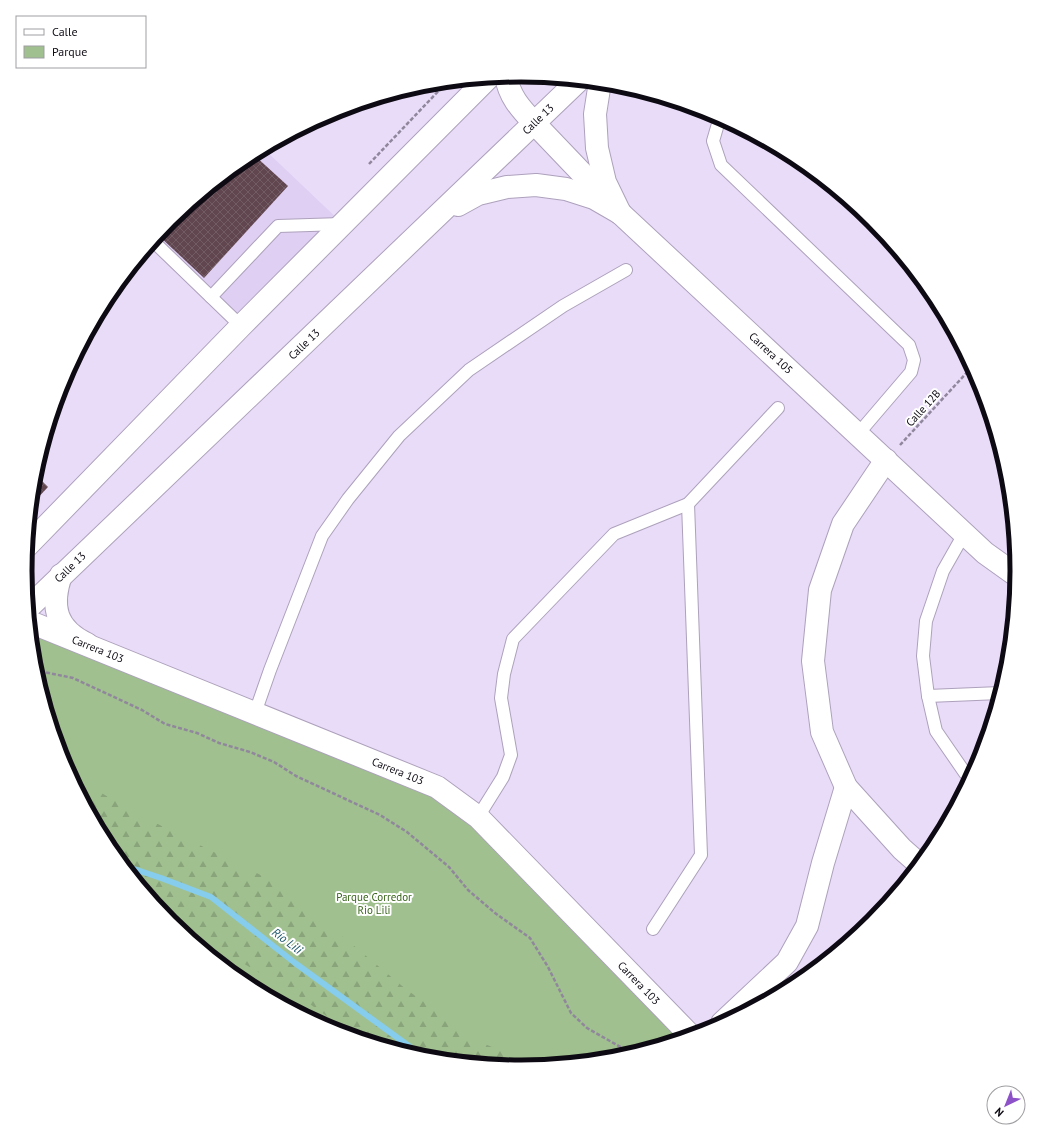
<svg xmlns="http://www.w3.org/2000/svg" width="1042" height="1141" viewBox="0 0 1042 1141" font-family="'PT Sans',sans-serif">
<style>
.built{fill:#dfcff3}
.green{fill:#a0c08f}
.forest{fill:url(#forest-firs)}
.lines{fill:none;stroke-linecap:round;stroke-linejoin:round}
.stream{stroke:#86ccec;stroke-width:6}
.building{fill:url(#building-cross-hatch)}
.service-casing{stroke:#ada1bc;stroke-width:14}
.minor-casing{stroke:#ada1bc;stroke-width:24}
.secondary-casing{stroke:#ada1bc;stroke-width:24}
.path{stroke:#90879c;stroke-width:2.5;stroke-dasharray:4 2;stroke-linecap:butt}
.service{stroke:#fff;stroke-width:12}
.minor{stroke:#fff;stroke-width:22}
.secondary{stroke:#fff;stroke-width:22}
.labels{text-anchor:middle;stroke-width:4;stroke-linejoin:round;paint-order:stroke}
.street-label{font-size:11px;fill:#0e0a13;stroke:#fff}
.park-label{font-size:11px;fill:#38631a;stroke:#fff}
.water-label{font-size:12px;font-style:italic;fill:#1d566c;stroke:#fff}
.rim{fill:none;stroke:#0e0a13;stroke-width:5}
</style>
<defs>
<pattern id="forest-firs" width="22" height="20" patternUnits="userSpaceOnUse"><rect width="22" height="20" fill="#a0c08f"/><path d="M5 1l3.5 6h-7zM16 11l3.5 6h-7z" fill="#89a47a"/></pattern>
<pattern id="building-cross-hatch" width="8" height="8" patternUnits="userSpaceOnUse"><rect width="8" height="8" fill="#61454f"/><path d="M0 0l8 8M0 8l8-8" fill="none" stroke="#725c64"/></pattern>
</defs>
<rect width="100%" height="100%" fill="#e9dcf9"/>
<path class="built" d="M263,148L343,224L241,326L153,241L170,220L246,158Z"/>
<path class="green" d="M30,622L437,787L690,1035L618,1057L521,1066L424,1057L331,1029L245,983L170,921L108,846L63,760L34,667Z"/>
<path class="forest" d="M72,777L167,829L281,885L407,990L485,1044L533,1065L521,1066L424,1057L353,1035L296,994L170,921L108,846Z"/>
<g class="lines">
<path class="stream" d="M125,866L161,878L211,897L295,963L424,1057"/>
</g>
<g class="building">
<path d="M253,154L288,186L204,278L158,235L170,220L246,158Z"/>
<path d="M35,474L48,487L32,504Z"/>
</g>
<g class="lines">
<defs>
<g id="service">
<path d="M720,117L713,141L721,165L909,345L914,360L911,372L858,434"/>
<path d="M153,241L241,326"/>
<path d="M211,297L278,226L342,224"/>
<path d="M964,534L943,571L926,621L923,656L928,696L936,731L965,773L970,778"/>
<path d="M928,696L1000,693"/>
<path d="M255,713L270,670L322,536L348,499L399,436L469,370L563,306L626,270"/>
<path d="M478,817L503,777L511,755L501,698L504,674L513,639L614,534L688,504L778,408"/>
<path d="M653,929L701,855L688,504"/>
</g>
<g id="minor">
<path d="M534,123L620,213L985,553L1013,573H1017"/>
<path d="M886,460L843,524L820,590L813,661L822,732L846,787L902,849L919,864"/>
<path d="M30,622L437,787L478,817L690,1035"/>
<path d="M722,1023L787,962L807,926L823,863L846,787"/>
</g>
<g id="secondary">
<path d="M506,76C509,96 520,108 534,123"/>
<path d="M600,82L595,114L597,148L605,182L620,213"/>
<path d="M458,205L478,194L507,187L536,185L566,189L594,198L620,213"/>
<path d="M27,546L241,326L488,78"/>
<path d="M61,575C50,607 56,629 87,644"/>
<path d="M29,607L579,80"/>
</g>
</defs>
<use href="#service" class="service-casing"/>
<use href="#minor" class="minor-casing"/>
<use href="#secondary" class="secondary-casing"/>
<g class="path">
<path d="M369,164L447,82"/>
<path d="M900,445L972,367"/>
<path d="M35,668L44,672L73,678L142,710L165,724L197,733L219,743L250,752L274,762L296,776L380,815L407,832L449,867L468,890L495,913L530,938L548,967L571,1013L587,1028L631,1053"/>
</g>
<use href="#service" class="service"/>
<use href="#minor" class="minor"/>
<use href="#secondary" class="secondary"/>
</g>
<g class="labels">
<g class="street-label">
<text transform="translate(538 119) rotate(-44)" y="4">Calle 13</text>
<text transform="translate(304 344) rotate(-44)" y="4">Calle 13</text>
<text transform="translate(771 353) rotate(43)" y="4">Carrera 105</text>
<text transform="translate(923 408) rotate(-48)" y="4">Calle 12B</text>
<text transform="translate(70 567) rotate(-44)" y="4">Calle 13</text>
<text transform="translate(98 649) rotate(22)" y="4">Carrera 103</text>
<text transform="translate(398 771) rotate(22)" y="4">Carrera 103</text>
<text transform="translate(639 983) rotate(46)" y="4">Carrera 103</text>
</g>
<g class="park-label">
<text x="374" y="901">Parque Corredor<tspan x="374" dy="13">Rio Lili</tspan></text>
</g>
<g class="water-label">
<text transform="translate(287 941) rotate(37)" y="4">Río Lili</text>
</g>
</g>
<path d="M0 0H1042V1141H0ZM32 571a489 489 0 1 1 978 0a489 489 0 1 1-978 0Z" fill="#fff" fill-rule="evenodd"/>
<path class="rim" d="M32 571a489 489 0 1 1 978 0a489 489 0 1 1-978 0Z"/>
<rect x="16" y="16" width="130" height="52" fill="#ffffff" stroke="#9f9da1"/>
<rect x="24" y="29" width="20" height="6" fill="#ffffff" stroke="#9f9da1"/>
<text x="52" y="36" font-size="12" fill="#0e0a13">Calle</text>
<rect x="24" y="46" width="20" height="12" fill="#a0c08f" stroke="#9f9da1"/>
<text x="52" y="56" font-size="12" fill="#0e0a13">Parque</text>
<g transform="translate(1006 1105) rotate(223)"><circle r="19" fill="#ffffff" stroke="#9f9da1"/>
<path d="M0-3L7 15L0 10L-7 15Z" fill="#8e52c8"/>
<text y="-6" font-size="11" font-weight="bold" text-anchor="middle" fill="#0e0a13">N</text>
</g>
</svg>
